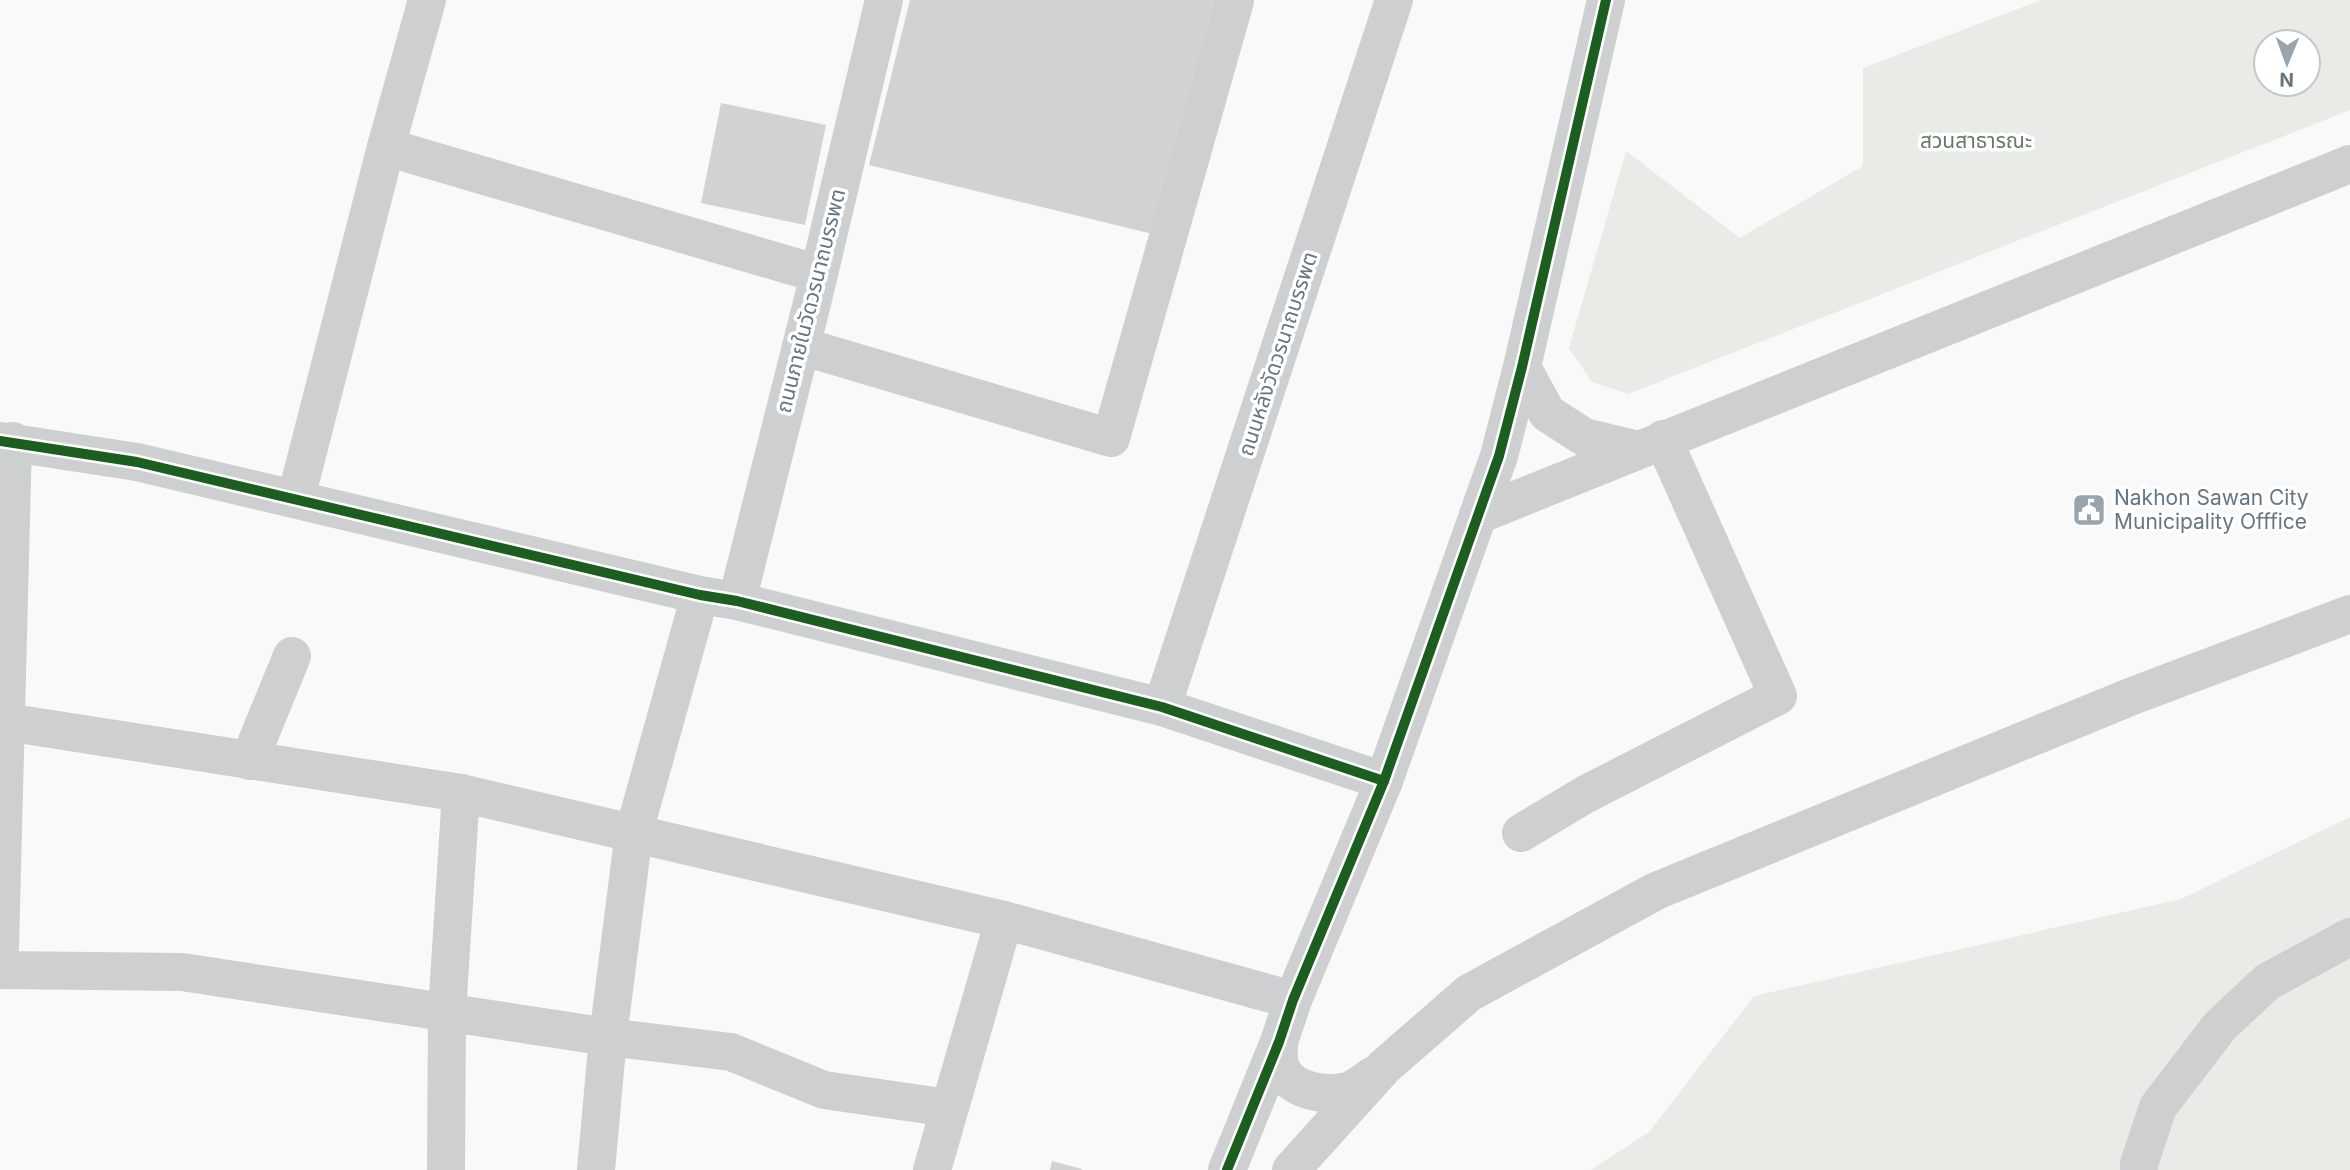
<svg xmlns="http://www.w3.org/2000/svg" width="2350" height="1170" viewBox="0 0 2350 1170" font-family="Inter,'Noto Sans Thai',sans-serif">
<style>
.green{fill:#e8ebe6;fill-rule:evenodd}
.building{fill:#d0d2d3}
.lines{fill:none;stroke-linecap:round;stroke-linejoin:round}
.minor{stroke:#cecfd0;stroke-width:38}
.cycleway-casing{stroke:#fff;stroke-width:15}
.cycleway{stroke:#1b5e20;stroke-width:10}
.labels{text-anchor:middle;stroke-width:7;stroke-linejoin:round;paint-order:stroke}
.park-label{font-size:21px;fill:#687a64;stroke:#fff}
.street-label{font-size:21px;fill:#657683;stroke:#fff}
.poi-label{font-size:21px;fill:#657683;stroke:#fff;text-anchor:start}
</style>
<rect width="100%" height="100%" fill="#f9f9f9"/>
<g class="green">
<path d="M2041,0H2350V110L1628,394L1592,382L1569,348L1626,151L1740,238L1863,166V68ZM2308,42V84H2266V42Z"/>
<path d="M2350,817V1170H1591L1649,1132L1754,996L2181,899Z"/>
</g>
<g class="building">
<path d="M910,0H1209L1222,3L1165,237L869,165Z"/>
<path d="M721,103L826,125L805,225L701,203Z"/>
<path d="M1052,1161L1082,1169V1170H1050Z"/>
</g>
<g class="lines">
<g class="minor">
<path d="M386,147L819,274"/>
<path d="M801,346L1111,438L1235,1L1231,0"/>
<path d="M1522,367L1547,413L1584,437L1638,450"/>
<path d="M0,441L137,462L700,595L737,601L1162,707L1384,781"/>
<path d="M296,498L386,147L427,0"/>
<path d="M1478,515L2350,164"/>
<path d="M737,601L813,299L884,0"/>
<path d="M1162,707L1394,0"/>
<path d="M6,722L461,793L1004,920L1293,1000"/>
<path d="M249,761L292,656"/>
<path d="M1521,833L1586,794L1778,696L1663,439"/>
<path d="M0,947L13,441"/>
<path d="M0,970L182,972L608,1037L731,1052L824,1090L948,1108"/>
<path d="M1279,1042C1279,1049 1278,1058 1280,1065C1288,1091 1325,1097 1348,1091C1356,1088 1365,1081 1372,1076"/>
<path d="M446,1170L447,1012L461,793"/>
<path d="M596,1170L608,1037L634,832L700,595"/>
<path d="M932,1170L1004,920"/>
<path d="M1227,1170L1279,1042L1293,1000L1384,781L1499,456L1522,367L1606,0"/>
<path d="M1291,1170L1384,1067L1469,993L1656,891L2135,695L2350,614"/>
<path d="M2139,1170V1164L2158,1107L2220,1026L2267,982L2350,937"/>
</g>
<defs>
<g id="cycleway">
<path d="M0,441L137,462L700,595L737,601L1162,707L1384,781"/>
<path d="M1227,1170L1279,1042L1293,1000L1384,781L1499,456L1522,367L1606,0"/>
</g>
</defs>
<use href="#cycleway" class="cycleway-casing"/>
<use href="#cycleway" class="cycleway"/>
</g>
<defs>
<symbol id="civic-square" viewBox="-11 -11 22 22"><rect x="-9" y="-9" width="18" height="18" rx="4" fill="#99a4ac" stroke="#fff"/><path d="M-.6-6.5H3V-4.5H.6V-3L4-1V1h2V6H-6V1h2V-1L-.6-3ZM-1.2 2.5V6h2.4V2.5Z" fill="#fff"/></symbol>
</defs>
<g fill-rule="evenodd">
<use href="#civic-square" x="2070" y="491" width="38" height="38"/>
</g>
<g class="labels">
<g class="park-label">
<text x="1976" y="148">สวนสาธารณะ</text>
</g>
<g class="street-label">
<text transform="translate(811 301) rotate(-76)" y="7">ถนนภายในวัดวรนาถบรรพต</text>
<text transform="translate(1278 354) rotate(-72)" y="7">ถนนหลังวัดวรนาถบรรพต</text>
</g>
<g class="poi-label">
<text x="2114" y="505">Nakhon Sawan City<tspan x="2114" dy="24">Municipality Offfice</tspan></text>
</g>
</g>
<g transform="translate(2287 63) rotate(181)"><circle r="33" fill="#ffffff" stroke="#c1c8cd" stroke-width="2"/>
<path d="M0-5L12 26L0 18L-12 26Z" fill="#99a4ac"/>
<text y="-10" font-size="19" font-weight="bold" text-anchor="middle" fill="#657683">N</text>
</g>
</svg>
